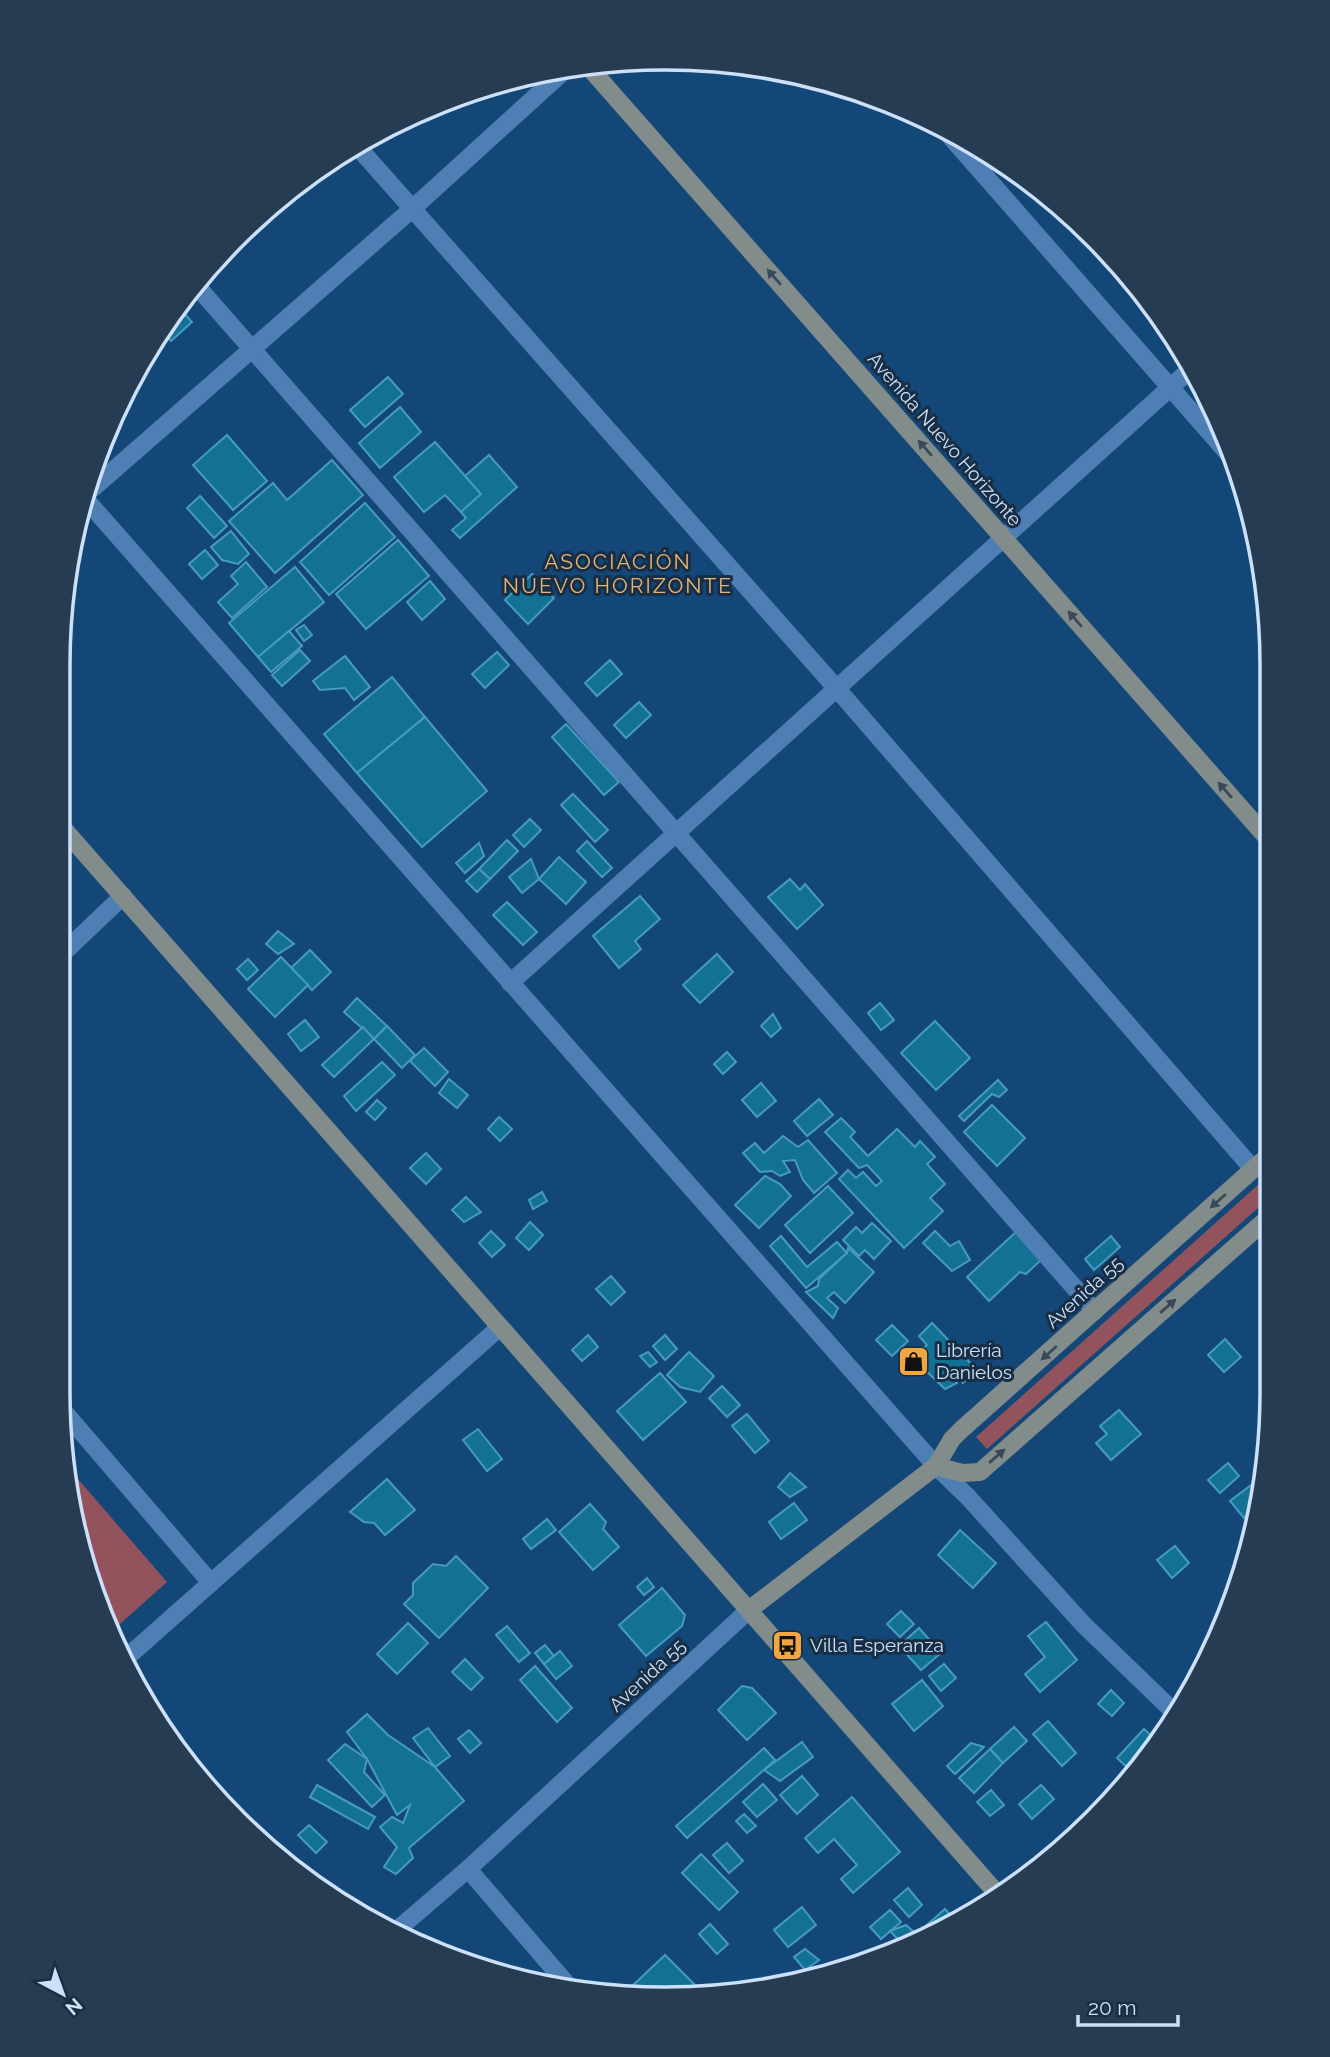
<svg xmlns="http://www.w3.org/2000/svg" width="1330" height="2057" viewBox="0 0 1330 2057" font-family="Raleway,sans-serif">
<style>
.green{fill:#93535d}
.building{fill:#127195;stroke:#479ac0;stroke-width:2}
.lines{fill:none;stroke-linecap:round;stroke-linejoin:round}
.street{stroke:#4d7fb4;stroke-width:18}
.secondary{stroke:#828c8b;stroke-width:18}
.oneway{fill:#384a59}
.labels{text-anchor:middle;stroke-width:6;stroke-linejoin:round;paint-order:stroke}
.street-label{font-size:19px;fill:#cce1f9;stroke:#182e44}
.poi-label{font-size:19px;fill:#cce1f9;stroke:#182e44;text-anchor:start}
.neighbourhood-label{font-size:21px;letter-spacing:2px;fill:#e8b476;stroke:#182e44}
.rim{fill:none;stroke:#cce1f9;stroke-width:3.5}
</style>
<rect width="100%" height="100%" fill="#134778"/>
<g class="green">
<path d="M1268,1176V1199L987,1449L976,1437Z"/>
<path d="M71,1471L167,1582L112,1631L90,1587Z"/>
</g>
<g class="building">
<path d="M179,308L192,322L171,341L164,332Z"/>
<path d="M388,377L403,394L365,427L350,410Z"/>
<path d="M400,407L421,432L380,468L359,443Z"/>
<path d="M227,435L267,481L233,510L193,465Z"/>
<path d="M435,442L481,494L461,512L445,495L424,512L394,477Z"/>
<path d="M489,455L517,487L460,538L452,530L466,518L461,512L481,494L465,476Z"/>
<path d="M332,460L363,495L275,573L229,521L273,483L287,500Z"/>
<path d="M200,496L227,526L214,538L187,508Z"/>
<path d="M365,503L395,537L329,595L300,562Z"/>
<path d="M231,531L249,554L238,564L222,560L211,547Z"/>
<path d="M398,540L429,576L366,629L336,594Z"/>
<path d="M205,550L218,565L202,579L189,564Z"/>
<path d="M246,562L267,587L232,618L218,602L238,584L231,576Z"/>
<path d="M295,567L324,602L258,657L229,623Z"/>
<path d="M532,574L554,598L528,624L505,600Z"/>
<path d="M430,581L445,599L422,620L407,602Z"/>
<path d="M304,625L312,635L304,641L296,630Z"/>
<path d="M289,631L302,646L271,672L258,657Z"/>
<path d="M300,650L310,661L282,686L272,675Z"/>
<path d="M497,652L509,665L485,688L472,674Z"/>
<path d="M345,656L370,687L354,700L345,688L320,690L313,681Z"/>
<path d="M610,660L622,674L597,696L585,683Z"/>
<path d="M392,677L425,717L357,773L324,734Z"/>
<path d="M639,702L651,715L626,738L614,725Z"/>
<path d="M425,717L487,791L422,847L357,773Z"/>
<path d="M566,724L619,782L604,795L552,737Z"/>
<path d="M573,794L608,830L595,842L561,805Z"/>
<path d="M530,819L541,830L524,847L513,835Z"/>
<path d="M507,840L518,851L490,879L479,869Z"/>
<path d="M587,841L612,868L602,877L577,851Z"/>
<path d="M479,843L484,856L465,873L456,863Z"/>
<path d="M559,857L586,882L566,904L539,879Z"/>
<path d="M531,859L539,879L522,893L509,877Z"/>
<path d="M479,869L490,879L477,892L466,881Z"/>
<path d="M790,879L800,890L805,884L823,905L797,929L768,897Z"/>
<path d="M640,896L660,919L635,941L641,949L619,968L593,936Z"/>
<path d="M507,902L537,932L523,945L493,915Z"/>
<path d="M278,931L294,944L278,954L266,944Z"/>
<path d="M310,950L331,972L312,990L291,968Z"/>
<path d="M717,954L733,972L700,1003L683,985Z"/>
<path d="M281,957L308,985L275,1017L248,989Z"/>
<path d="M248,959L258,970L247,980L237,969Z"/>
<path d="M357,998L387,1026L374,1039L344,1012Z"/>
<path d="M880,1003L894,1020L881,1030L868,1013Z"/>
<path d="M773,1014L781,1028L771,1037L761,1026Z"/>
<path d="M305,1020L319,1037L301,1051L288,1034Z"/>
<path d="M935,1021L970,1058L936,1090L901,1053Z"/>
<path d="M387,1026L415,1055L402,1068L374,1039Z"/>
<path d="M363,1027L374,1039L334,1077L322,1065Z"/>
<path d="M424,1048L448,1072L435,1086L410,1061Z"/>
<path d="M727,1052L736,1062L723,1074L714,1064Z"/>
<path d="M382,1062L395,1075L356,1111L344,1096Z"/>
<path d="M449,1079L468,1095L457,1108L439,1093Z"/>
<path d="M998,1080L1007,1090L999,1097L992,1094L964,1121L959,1116Z"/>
<path d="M761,1083L776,1101L757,1117L742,1100Z"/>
<path d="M819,1099L833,1115L807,1136L794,1121Z"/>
<path d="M377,1100L386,1108L375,1120L366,1112Z"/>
<path d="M992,1105L1025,1138L997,1166L964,1132Z"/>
<path d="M499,1117L512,1129L500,1141L488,1129Z"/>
<path d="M841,1118L855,1132L850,1137L868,1156L897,1129L915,1147L920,1141L935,1157L927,1164L945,1184L930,1198L943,1211L904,1248L839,1179L848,1170L856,1178L863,1172L876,1186L882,1181L867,1165L859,1168L825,1132Z"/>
<path d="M783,1136L798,1147L808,1140L837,1173L814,1193L803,1180L795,1160L783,1161L790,1172L780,1176L772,1171L760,1172L743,1153L755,1143L764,1153Z"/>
<path d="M426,1153L441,1169L426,1184L410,1168Z"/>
<path d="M765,1176L780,1184L791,1196L759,1228L735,1205Z"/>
<path d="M828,1186L853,1213L810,1253L785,1225Z"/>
<path d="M542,1192L547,1201L533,1209L529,1200Z"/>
<path d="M466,1197L481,1212L464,1222L452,1210Z"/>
<path d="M530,1222L543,1235L529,1250L516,1238Z"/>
<path d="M872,1223L891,1241L874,1259L865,1250L859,1256L843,1240L856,1227L862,1233Z"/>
<path d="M491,1231L505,1245L492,1257L479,1243Z"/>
<path d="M935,1231L950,1246L959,1241L970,1260L952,1271L923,1243Z"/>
<path d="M1016,1232L1041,1260L1026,1274L1020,1272L989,1301L967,1277Z"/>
<path d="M781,1236L807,1267L837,1242L847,1253L806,1288L770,1246Z"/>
<path d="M1111,1236L1120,1247L1094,1270L1085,1259Z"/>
<path d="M848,1248L874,1272L845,1303L834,1292L827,1298L838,1308L833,1318L806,1292L818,1286L819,1279L847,1253Z"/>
<path d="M611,1276L625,1292L611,1305L596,1289Z"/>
<path d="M932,1323L977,1370L963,1383L956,1375L957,1383L945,1389L921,1366L925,1358L919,1352L927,1345L919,1336Z"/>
<path d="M892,1325L908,1341L892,1356L876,1340Z"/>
<path d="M588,1335L598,1347L582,1361L572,1350Z"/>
<path d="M665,1335L677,1349L665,1360L653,1346Z"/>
<path d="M1225,1339L1241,1357L1224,1372L1208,1355Z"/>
<path d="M648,1352L657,1362L650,1367L640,1356Z"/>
<path d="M689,1352L714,1376L700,1392L680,1387L667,1375Z"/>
<path d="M660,1373L686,1402L643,1440L617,1411Z"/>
<path d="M722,1386L740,1405L727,1417L709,1398Z"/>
<path d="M1119,1410L1141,1434L1111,1460L1096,1443L1107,1434L1100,1426Z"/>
<path d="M747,1414L769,1441L755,1453L732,1426Z"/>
<path d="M478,1429L502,1459L487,1471L463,1440Z"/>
<path d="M1228,1463L1239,1476L1220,1493L1208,1480Z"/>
<path d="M790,1473L806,1487L790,1497L778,1487Z"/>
<path d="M387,1479L415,1510L385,1535L374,1523L364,1522L350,1512Z"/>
<path d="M1251,1485L1259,1494L1252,1500L1257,1507L1244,1518L1230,1501Z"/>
<path d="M794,1503L807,1520L781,1539L769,1522Z"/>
<path d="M590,1504L606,1522L603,1529L619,1547L593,1570L559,1532Z"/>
<path d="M547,1519L556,1530L531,1549L523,1539Z"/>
<path d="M960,1530L996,1563L973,1588L938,1555Z"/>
<path d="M1175,1546L1189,1563L1172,1578L1157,1560Z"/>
<path d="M456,1556L488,1588L439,1638L404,1604L413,1595V1583L433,1564L446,1566Z"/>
<path d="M647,1578L654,1587L644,1595L637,1587Z"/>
<path d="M662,1588L685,1615L682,1626L646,1656L619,1625Z"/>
<path d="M901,1611L914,1624L900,1637L887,1624Z"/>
<path d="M1046,1622L1077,1660L1040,1692L1025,1674L1045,1657L1028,1636Z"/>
<path d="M408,1623L428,1643L397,1674L377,1654Z"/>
<path d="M507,1626L530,1653L519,1662L496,1635Z"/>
<path d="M919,1628L941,1653L921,1670L899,1646Z"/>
<path d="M545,1645L554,1656L544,1664L535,1653Z"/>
<path d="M560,1651L572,1666L556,1679L544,1664Z"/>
<path d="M465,1659L483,1678L471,1690L452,1672Z"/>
<path d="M944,1664L956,1678L941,1691L929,1676Z"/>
<path d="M535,1666L572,1708L557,1722L520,1680Z"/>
<path d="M922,1680L943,1706L914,1731L892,1704Z"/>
<path d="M742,1686L752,1688L776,1713L747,1740L718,1710Z"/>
<path d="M1111,1690L1124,1703L1112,1716L1098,1704Z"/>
<path d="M367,1714L388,1735L435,1767L464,1801L409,1848L413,1858L396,1874L384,1867L397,1847L380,1827L392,1817L403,1823L410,1805L397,1815L367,1759L347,1732Z"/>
<path d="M1048,1721L1076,1753L1062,1766L1033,1734Z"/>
<path d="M1014,1727L1027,1741L1003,1763L990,1749Z"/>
<path d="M428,1728L450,1756L435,1767L413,1738Z"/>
<path d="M1144,1729L1155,1739L1133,1773L1117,1758Z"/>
<path d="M469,1730L481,1743L470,1753L458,1739Z"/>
<path d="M802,1742L813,1757L780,1781L764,1770Z"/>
<path d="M971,1743L984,1747L955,1774L947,1766Z"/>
<path d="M345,1744L367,1759L364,1772L385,1795L372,1807L328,1760Z"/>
<path d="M764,1748L775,1760L687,1838L676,1826Z"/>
<path d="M990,1749L1003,1763L974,1793L959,1778Z"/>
<path d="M802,1776L818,1795L797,1814L780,1795Z"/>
<path d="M763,1784L777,1800L757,1817L743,1802Z"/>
<path d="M317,1785L375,1817L368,1829L310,1797Z"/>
<path d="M1041,1785L1054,1799L1032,1819L1019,1804Z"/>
<path d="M991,1790L1004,1805L990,1816L977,1802Z"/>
<path d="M852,1797L900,1852L853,1893L841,1879L857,1865L834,1839L818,1853L805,1838Z"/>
<path d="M744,1814L756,1826L747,1833L736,1821Z"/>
<path d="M309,1825L327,1842L316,1853L298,1835Z"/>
<path d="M727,1843L743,1861L729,1873L713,1855Z"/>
<path d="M701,1854L738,1892L719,1910L682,1873Z"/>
<path d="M328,1882L347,1902L322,1888Z"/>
<path d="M908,1888L922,1905L909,1917L894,1900Z"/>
<path d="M802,1907L816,1925L788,1947L774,1930Z"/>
<path d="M945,1909L954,1919L912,1938Z"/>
<path d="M890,1910L901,1922L881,1939L870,1927Z"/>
<path d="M710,1924L728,1944L717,1954L699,1934Z"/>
<path d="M906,1925L915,1933L901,1943L890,1931Z"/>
<path d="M805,1949L819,1960L805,1970L794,1957Z"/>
<path d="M665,1955L697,1987L687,1996L665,1999L634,1994L629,1989Z"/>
</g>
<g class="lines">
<g class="street">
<path d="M942,127L1233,459"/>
<path d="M356,145L838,690L1253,1169"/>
<path d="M195,284L1095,1311"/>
<path d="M92,489L412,209L566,69"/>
<path d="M88,502L936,1466L968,1497L1083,1624L1173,1711"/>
<path d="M61,955L123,896"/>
<path d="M510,983L1192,368"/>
<path d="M60,1407L211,1583"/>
<path d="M125,1659L500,1327"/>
<path d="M468,1869L566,1983"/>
<path d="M398,1929L468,1869L750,1609"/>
</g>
<g class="secondary">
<path d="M587,65L1270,841"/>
<path d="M61,826L1001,1898"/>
<path d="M936,1466L962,1473L980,1472L1268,1218"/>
<path d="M750,1609L936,1466L952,1439L961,1430L1269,1155"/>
</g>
</g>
<defs><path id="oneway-solid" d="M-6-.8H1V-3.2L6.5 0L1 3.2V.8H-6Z" transform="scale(1.75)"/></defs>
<g class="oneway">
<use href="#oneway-solid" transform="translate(774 277) rotate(-131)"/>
<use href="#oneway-solid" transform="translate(925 448) rotate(-131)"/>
<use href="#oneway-solid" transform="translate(1075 619) rotate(-131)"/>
<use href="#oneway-solid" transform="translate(1225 790) rotate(-131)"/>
<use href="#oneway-solid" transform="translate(1218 1201) rotate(138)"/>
<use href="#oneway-solid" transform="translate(1168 1306) rotate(-41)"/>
<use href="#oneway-solid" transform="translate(1049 1353) rotate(138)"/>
<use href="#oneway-solid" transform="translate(997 1456) rotate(-41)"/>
</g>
<defs>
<symbol id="shop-square" viewBox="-11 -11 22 22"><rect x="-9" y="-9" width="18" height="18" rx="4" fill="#f1a63f" stroke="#182e44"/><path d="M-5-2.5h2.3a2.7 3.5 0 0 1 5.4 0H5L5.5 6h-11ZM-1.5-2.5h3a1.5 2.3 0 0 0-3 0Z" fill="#111"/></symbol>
<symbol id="bus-square" viewBox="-11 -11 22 22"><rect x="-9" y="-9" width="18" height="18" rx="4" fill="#f1a63f" stroke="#182e44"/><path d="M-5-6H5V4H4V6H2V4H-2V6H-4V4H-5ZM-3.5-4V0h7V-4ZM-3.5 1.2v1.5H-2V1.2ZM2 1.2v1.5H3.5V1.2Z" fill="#111"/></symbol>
</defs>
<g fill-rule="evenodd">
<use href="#shop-square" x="896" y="1344" width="35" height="35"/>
<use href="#bus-square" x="770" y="1628" width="35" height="35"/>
</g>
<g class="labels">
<g class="street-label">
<text transform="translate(945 439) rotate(49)" y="7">Avenida Nuevo Horizonte</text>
<text transform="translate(1084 1292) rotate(-42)" y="7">Avenida 55</text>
<text transform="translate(647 1675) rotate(-43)" y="7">Avenida 55</text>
</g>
<g class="poi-label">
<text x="936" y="1357">Librería<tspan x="936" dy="22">Danielos</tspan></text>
<text x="810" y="1652">Villa Esperanza</text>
</g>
<g class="neighbourhood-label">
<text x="618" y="569">ASOCIACIÓN<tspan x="618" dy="24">NUEVO HORIZONTE</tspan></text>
</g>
</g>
<path d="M0 0H1330V2057H0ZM665 70H665A595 595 0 0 1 1260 665V1392A595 595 0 0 1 665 1987H665A595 595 0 0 1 70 1392V665A595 595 0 0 1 665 70Z" fill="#263c52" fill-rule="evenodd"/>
<path class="rim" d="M665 70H665A595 595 0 0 1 1260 665V1392A595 595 0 0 1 665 1987H665A595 595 0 0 1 70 1392V665A595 595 0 0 1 665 70Z"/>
<g transform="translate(63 1994) rotate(139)" stroke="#182e44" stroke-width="5" paint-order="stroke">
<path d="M0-5L12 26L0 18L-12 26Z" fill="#cce1f9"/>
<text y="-10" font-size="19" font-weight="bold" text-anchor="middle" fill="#cce1f9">N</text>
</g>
<path d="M1078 2015v10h100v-10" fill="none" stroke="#cce1f9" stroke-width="3.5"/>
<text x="1088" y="2015" font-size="21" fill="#cce1f9" stroke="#182e44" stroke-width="5" paint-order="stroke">20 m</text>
</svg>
